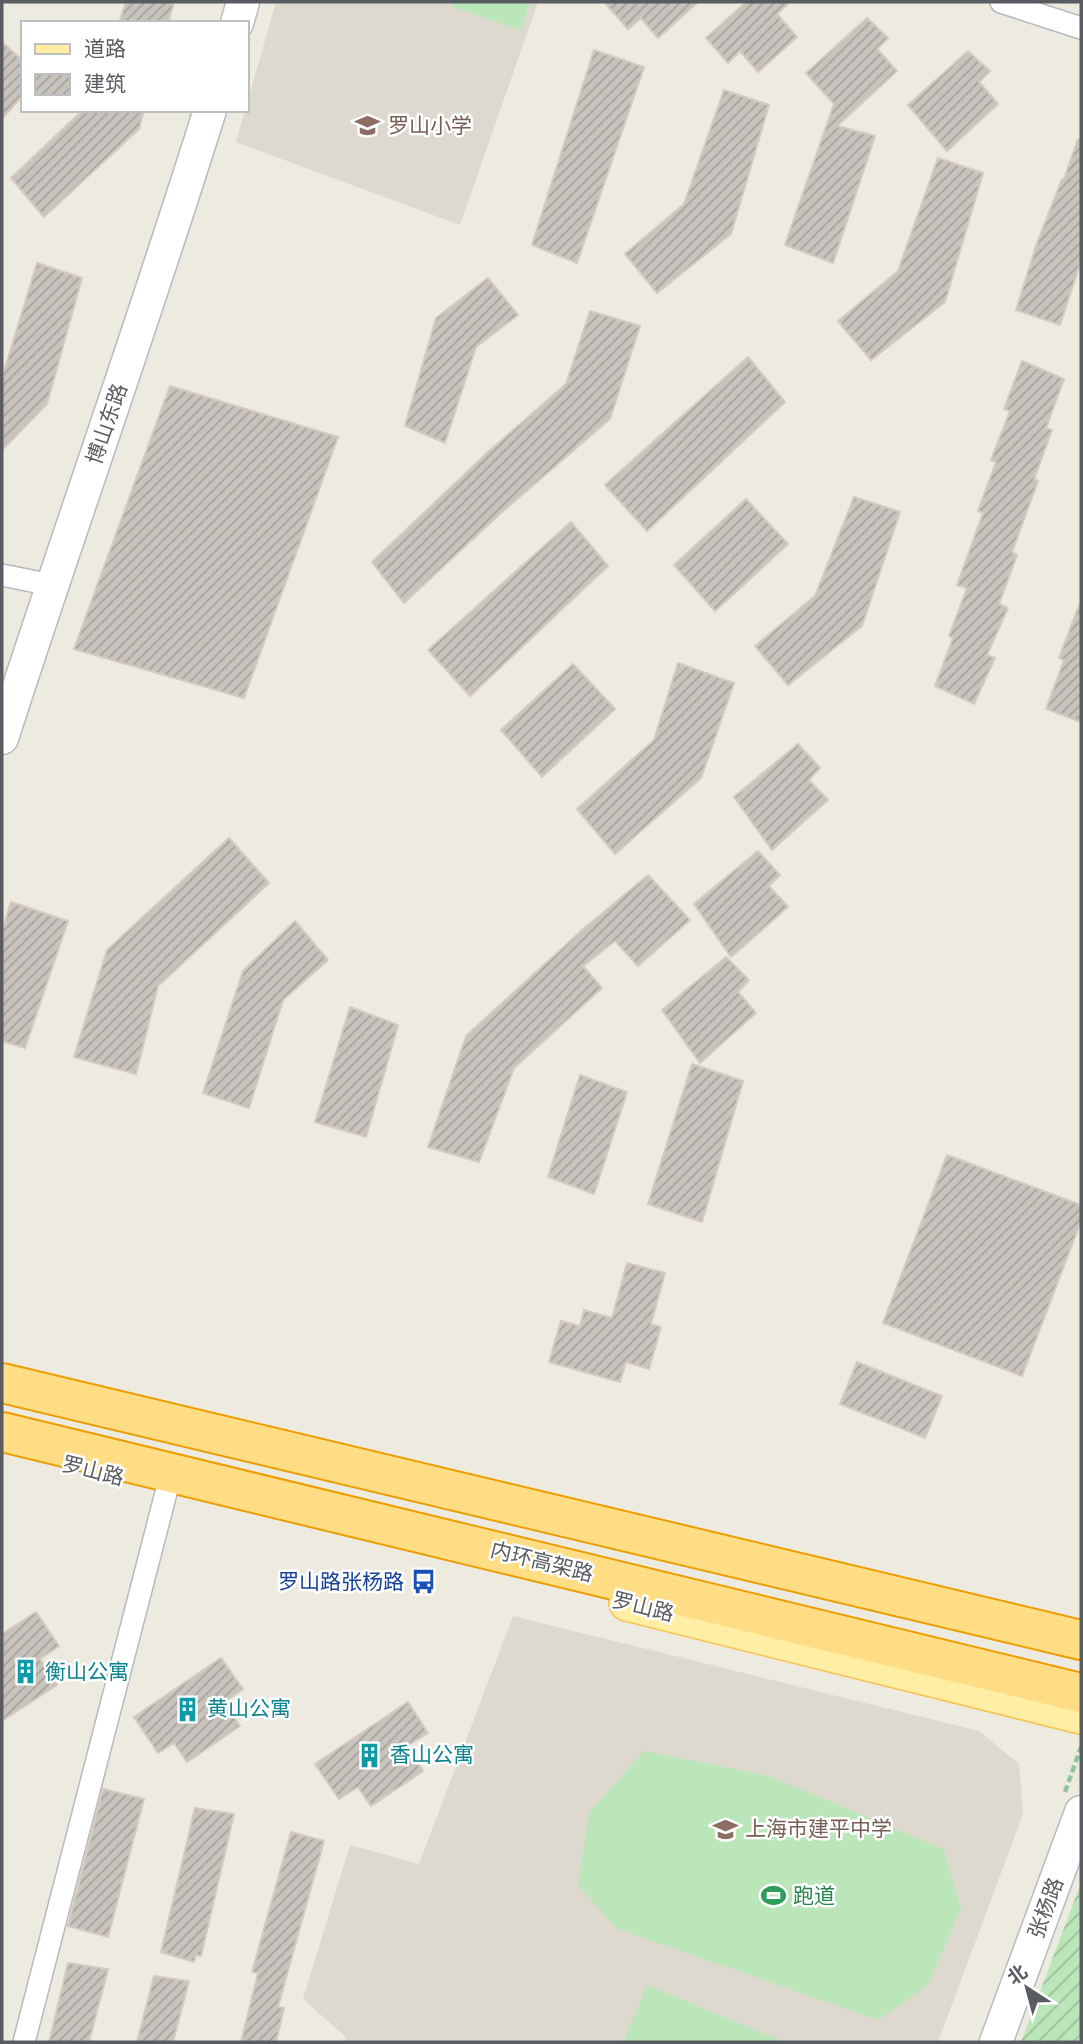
<svg xmlns="http://www.w3.org/2000/svg" width="1083" height="2044" viewBox="0 0 1083 2044" font-family="'Sofia Sans Condensed','Noto Sans SC',sans-serif">
<style>
.education{fill:#ddd9cf}
.garden{fill:url(#garden-furrows)}
.pitch{fill:#bbe6ba}
.building{fill:url(#building-hatch);stroke:#d2cbbe;stroke-width:2}
.lines{fill:none;stroke-linecap:round;stroke-linejoin:round}
.street-casing{stroke:#b6b9be;stroke-width:24}
.secondary-casing{stroke:#b6bac0;stroke-width:35}
.primary-casing{stroke:#f8c44e;stroke-width:38}
.highway-casing{stroke:#ed9d00;stroke-width:42}
.path{stroke:#92c59f;stroke-width:4.5;stroke-dasharray:7 3.5;stroke-linecap:butt}
.street{stroke:#fff;stroke-width:21}
.secondary{stroke:#fff;stroke-width:32}
.primary{stroke:#ffeea3;stroke-width:35}
.highway{stroke:#ffdd85;stroke-width:38}
.labels{text-anchor:middle;stroke-width:5;stroke-linejoin:round;paint-order:stroke}
.education-label{font-size:21px;fill:#785e54;stroke:#fff;text-anchor:start}
.street-label{font-size:21px;fill:#595d62;stroke:#fff}
.transit-label{font-size:21px;fill:#164399;stroke:#fff;text-anchor:end}
.culture-label{font-size:21px;fill:#0d838f;stroke:#fff;text-anchor:start}
.leisure-label{font-size:21px;fill:#27864d;stroke:#fff;text-anchor:start}
</style>
<defs>
<pattern id="garden-furrows" width="10" height="10" patternUnits="userSpaceOnUse" patternTransform="scale(1.75)"><rect width="10" height="10" fill="#bbe6ba"/><path d="M-1 1l2-2M0 10L10 0M9 11l2-2" fill="none" stroke="#9bbe9b"/></pattern>
<pattern id="building-hatch" width="6" height="6" patternUnits="userSpaceOnUse" patternTransform="scale(1.75)"><rect width="6" height="6" fill="#c8c4bd"/><path d="M-1 1l2-2M0 6l6-6M5 7l2-2" fill="none" stroke="#a5a29d"/></pattern>
</defs>
<rect width="100%" height="100%" fill="#edeae0"/>
<g class="education">
<path d="M276,2H538L460,225L236,142Z"/>
<path d="M513,1616L979,1731L1019,1764L1023,1814L938,2042H344L346,2037L303,1999L350,1845L419,1864Z"/>
</g>
<path class="garden" d="M1081,1883V2042H1021Z"/>
<g class="pitch">
<path d="M452,2H530L521,30L450,6Z"/>
<path d="M644,1751L769,1776L943,1849L961,1908L927,1986L878,2020L616,1928L578,1885L589,1813Z"/>
<path d="M647,1985L784,2042H623Z"/>
</g>
<g class="building">
<path d="M126,2H174L168,23H119Z"/>
<path d="M604,2H698L658,38L641,18L628,29Z"/>
<path d="M746,2H790L777,14L797,37L758,72L740,51L728,63L706,38Z"/>
<path d="M867,18L888,38L877,49L897,71L837,126L875,136L833,263L785,245L834,104L806,73Z"/>
<path d="M2,42L23,61V95L2,119Z"/>
<path d="M594,50L644,67L577,263L532,245Z"/>
<path d="M968,51L990,71L979,82L998,104L947,151L908,105Z"/>
<path d="M724,90L769,105L731,234L657,293L625,254L684,204Z"/>
<path d="M83,110H144L139,129L44,217L11,178Z"/>
<path d="M1078,139L1081,140V261L1060,325L1016,310L1036,246L1062,179H1064Z"/>
<path d="M938,158L983,173L945,302L871,360L838,321L898,271Z"/>
<path d="M37,263L82,278L47,404L2,450V378Z"/>
<path d="M488,278L518,315L476,347L445,443L405,426L436,318Z"/>
<path d="M590,311L640,326L610,419L501,513L404,603L372,562L489,451L566,384Z"/>
<path d="M748,357L785,402L647,531L605,485Z"/>
<path d="M1022,361L1064,379L1046,428L1052,430L1034,479L1038,481L1012,552L1017,555L999,604L1008,608L987,655L995,658L974,704L935,686L953,638L949,636L967,588L957,585L983,513L978,511L996,462L991,460L1010,411L1004,409Z"/>
<path d="M170,386L338,437L244,698L74,649Z"/>
<path d="M854,497L900,512L862,626L788,685L755,646L815,596Z"/>
<path d="M746,499L788,544L715,611L674,565Z"/>
<path d="M571,522L608,566L470,696L428,650Z"/>
<path d="M1080,603L1081,604V722L1046,709L1064,660L1059,658Z"/>
<path d="M678,663L734,683L701,778L615,854L577,809L654,740Z"/>
<path d="M573,664L615,709L542,777L501,730Z"/>
<path d="M798,744L820,768L809,780L828,800L772,850L734,797Z"/>
<path d="M229,838L269,883L158,986L136,1074L74,1057L107,950Z"/>
<path d="M758,851L780,875L769,886L788,907L731,957L694,904Z"/>
<path d="M648,875L690,920L638,966L615,941L583,966L602,988L514,1068L479,1162L428,1147L466,1036L581,931Z"/>
<path d="M11,902L68,921L25,1048L2,1041V932Z"/>
<path d="M295,921L328,960L283,1000L249,1108L203,1093L243,971Z"/>
<path d="M726,957L749,980L738,992L756,1013L700,1063L662,1010Z"/>
<path d="M350,1007L398,1025L366,1137L315,1122Z"/>
<path d="M692,1064L743,1081L702,1222L648,1204Z"/>
<path d="M580,1075L627,1092L594,1194L548,1177Z"/>
<path d="M947,1155L1081,1205V1221L1022,1376L883,1323Z"/>
<path d="M627,1263L665,1273L651,1324L661,1327L649,1369L626,1362L620,1382L549,1362L561,1321L580,1326L584,1310L612,1318Z"/>
<path d="M857,1362L942,1396L925,1438L840,1404Z"/>
<path d="M36,1612L59,1646L40,1659L57,1685L2,1721V1634Z"/>
<path d="M221,1658L243,1689L224,1702L240,1726L187,1762L174,1743L158,1753L134,1717Z"/>
<path d="M408,1702L428,1733L407,1746L423,1771L371,1806L358,1787L339,1799L315,1764Z"/>
<path d="M103,1789L144,1799L108,1937L68,1926Z"/>
<path d="M195,1808L234,1814L201,1956L196,1955L194,1962L161,1952Z"/>
<path d="M291,1832L324,1841L278,2007L284,2008L276,2042H241L258,1973L252,1972Z"/>
<path d="M68,1963L108,1969L89,2042H49Z"/>
<path d="M154,1976L189,1981L173,2042H137Z"/>
</g>
<g class="lines">
<defs>
<g id="street">
<path d="M1001,2L1081,28"/>
<path d="M2,575L51,585"/>
<path d="M24,2042L167,1489"/>
</g>
<g id="secondary">
<path d="M237,23L243,2"/>
<path d="M2,738C70,528 144,321 210,110"/>
<path d="M996,2042L1081,1812"/>
</g>
<path id="primary" d="M627,1603L1081,1716"/>
<g id="highway">
<path d="M2,1383L1081,1640"/>
<path d="M2,1432L1081,1693"/>
</g>
</defs>
<use href="#street" class="street-casing"/>
<use href="#secondary" class="secondary-casing"/>
<use href="#primary" class="primary-casing"/>
<use href="#highway" class="highway-casing"/>
<path class="path" d="M1065,1792L1081,1747"/>
<use href="#street" class="street"/>
<use href="#secondary" class="secondary"/>
<use href="#primary" class="primary"/>
<use href="#highway" class="highway"/>
</g>
<defs>
<symbol id="school-bare" viewBox="-9 -9 18 18"><path d="M0-5L7-2L0 1L-7-2ZM-4 1L0 2.5L4 1V4Q0 6-4 4Z" fill="#8d6e63" stroke="#fff" stroke-width="2.5" paint-order="stroke"/></symbol>
<symbol id="bus-bare" viewBox="-9 -9 18 18"><path d="M-5-6H5V4H4V6H2V4H-2V6H-4V4H-5ZM-3.5-4V0h7V-4ZM-3.5 1.2v1.5H-2V1.2ZM2 1.2v1.5H3.5V1.2Z" fill="#1a4fb4" stroke="#fff" stroke-width="2.5" paint-order="stroke"/></symbol>
<symbol id="building-bare" viewBox="-9 -9 18 18"><path d="M-4-6H4V6H1V3H-1V6H-4ZM-2.5-4.3h1.7v1.8h-1.7ZM.8-4.3h1.7v1.8H.8ZM-2.5-1h1.7V.8h-1.7ZM.8-1h1.7V.8H.8Z" fill="#0f9aa8" stroke="#fff" stroke-width="2.5" paint-order="stroke"/></symbol>
<symbol id="stadium-bare" viewBox="-9 -9 18 18"><path d="M0-5a6.5 5 0 1 0 0 10a6.5 5 0 1 0 0-10ZM-3.5-1.8h7v3.6h-7Z" fill="#2e9e5b" stroke="#fff" stroke-width="2.5" paint-order="stroke"/></symbol>
</defs>
<g fill-rule="evenodd">
<use href="#school-bare" x="350" y="108" width="35" height="35"/>
<use href="#bus-bare" x="406" y="1564" width="35" height="35"/>
<use href="#building-bare" x="8" y="1654" width="35" height="35"/>
<use href="#building-bare" x="170" y="1692" width="35" height="35"/>
<use href="#building-bare" x="352" y="1738" width="35" height="35"/>
<use href="#school-bare" x="708" y="1812" width="35" height="35"/>
<use href="#stadium-bare" x="756" y="1878" width="35" height="35"/>
</g>
<g class="labels">
<g class="education-label">
<text x="388" y="133">罗山小学</text>
<text x="745" y="1836">上海市建平中学</text>
</g>
<g class="street-label">
<text transform="translate(107 424) rotate(-71)" y="7">博山东路</text>
<text transform="translate(93 1471) rotate(14)" y="7">罗山路</text>
<text transform="translate(542 1562) rotate(14)" y="7">内环高架路</text>
<text transform="translate(643 1607) rotate(14)" y="7">罗山路</text>
<text transform="translate(1046 1908) rotate(-70)" y="7">张杨路</text>
</g>
<g class="transit-label">
<text x="404" y="1589">罗山路张杨路</text>
</g>
<g class="culture-label">
<text x="45" y="1679">衡山公寓</text>
<text x="207" y="1716">黄山公寓</text>
<text x="390" y="1762">香山公寓</text>
</g>
<g class="leisure-label">
<text x="793" y="1903">跑道</text>
</g>
</g>
<rect width="1083" height="2044" fill="none" stroke="#595d62" stroke-width="7"/>
<rect x="21" y="21" width="228" height="91" fill="#ffffff" stroke="#bdbec0" stroke-width="2"/>
<rect x="35" y="44" width="35" height="10" fill="#ffeea3" stroke="#bdbec0" stroke-width="2"/>
<text x="84" y="56" font-size="21" fill="#595d62">道路</text>
<rect x="35" y="74" width="35" height="21" fill="url(#building-hatch)" stroke="#bdbec0" stroke-width="2"/>
<text x="84" y="91" font-size="21" fill="#595d62">建筑</text>
<g transform="translate(1027 1988) rotate(324)" stroke="#ffffff" stroke-width="5" paint-order="stroke">
<path d="M0-5L12 26L0 18L-12 26Z" fill="#595d62"/>
<text y="-10" font-size="19" font-weight="bold" text-anchor="middle" fill="#595d62">北</text>
</g>
</svg>
